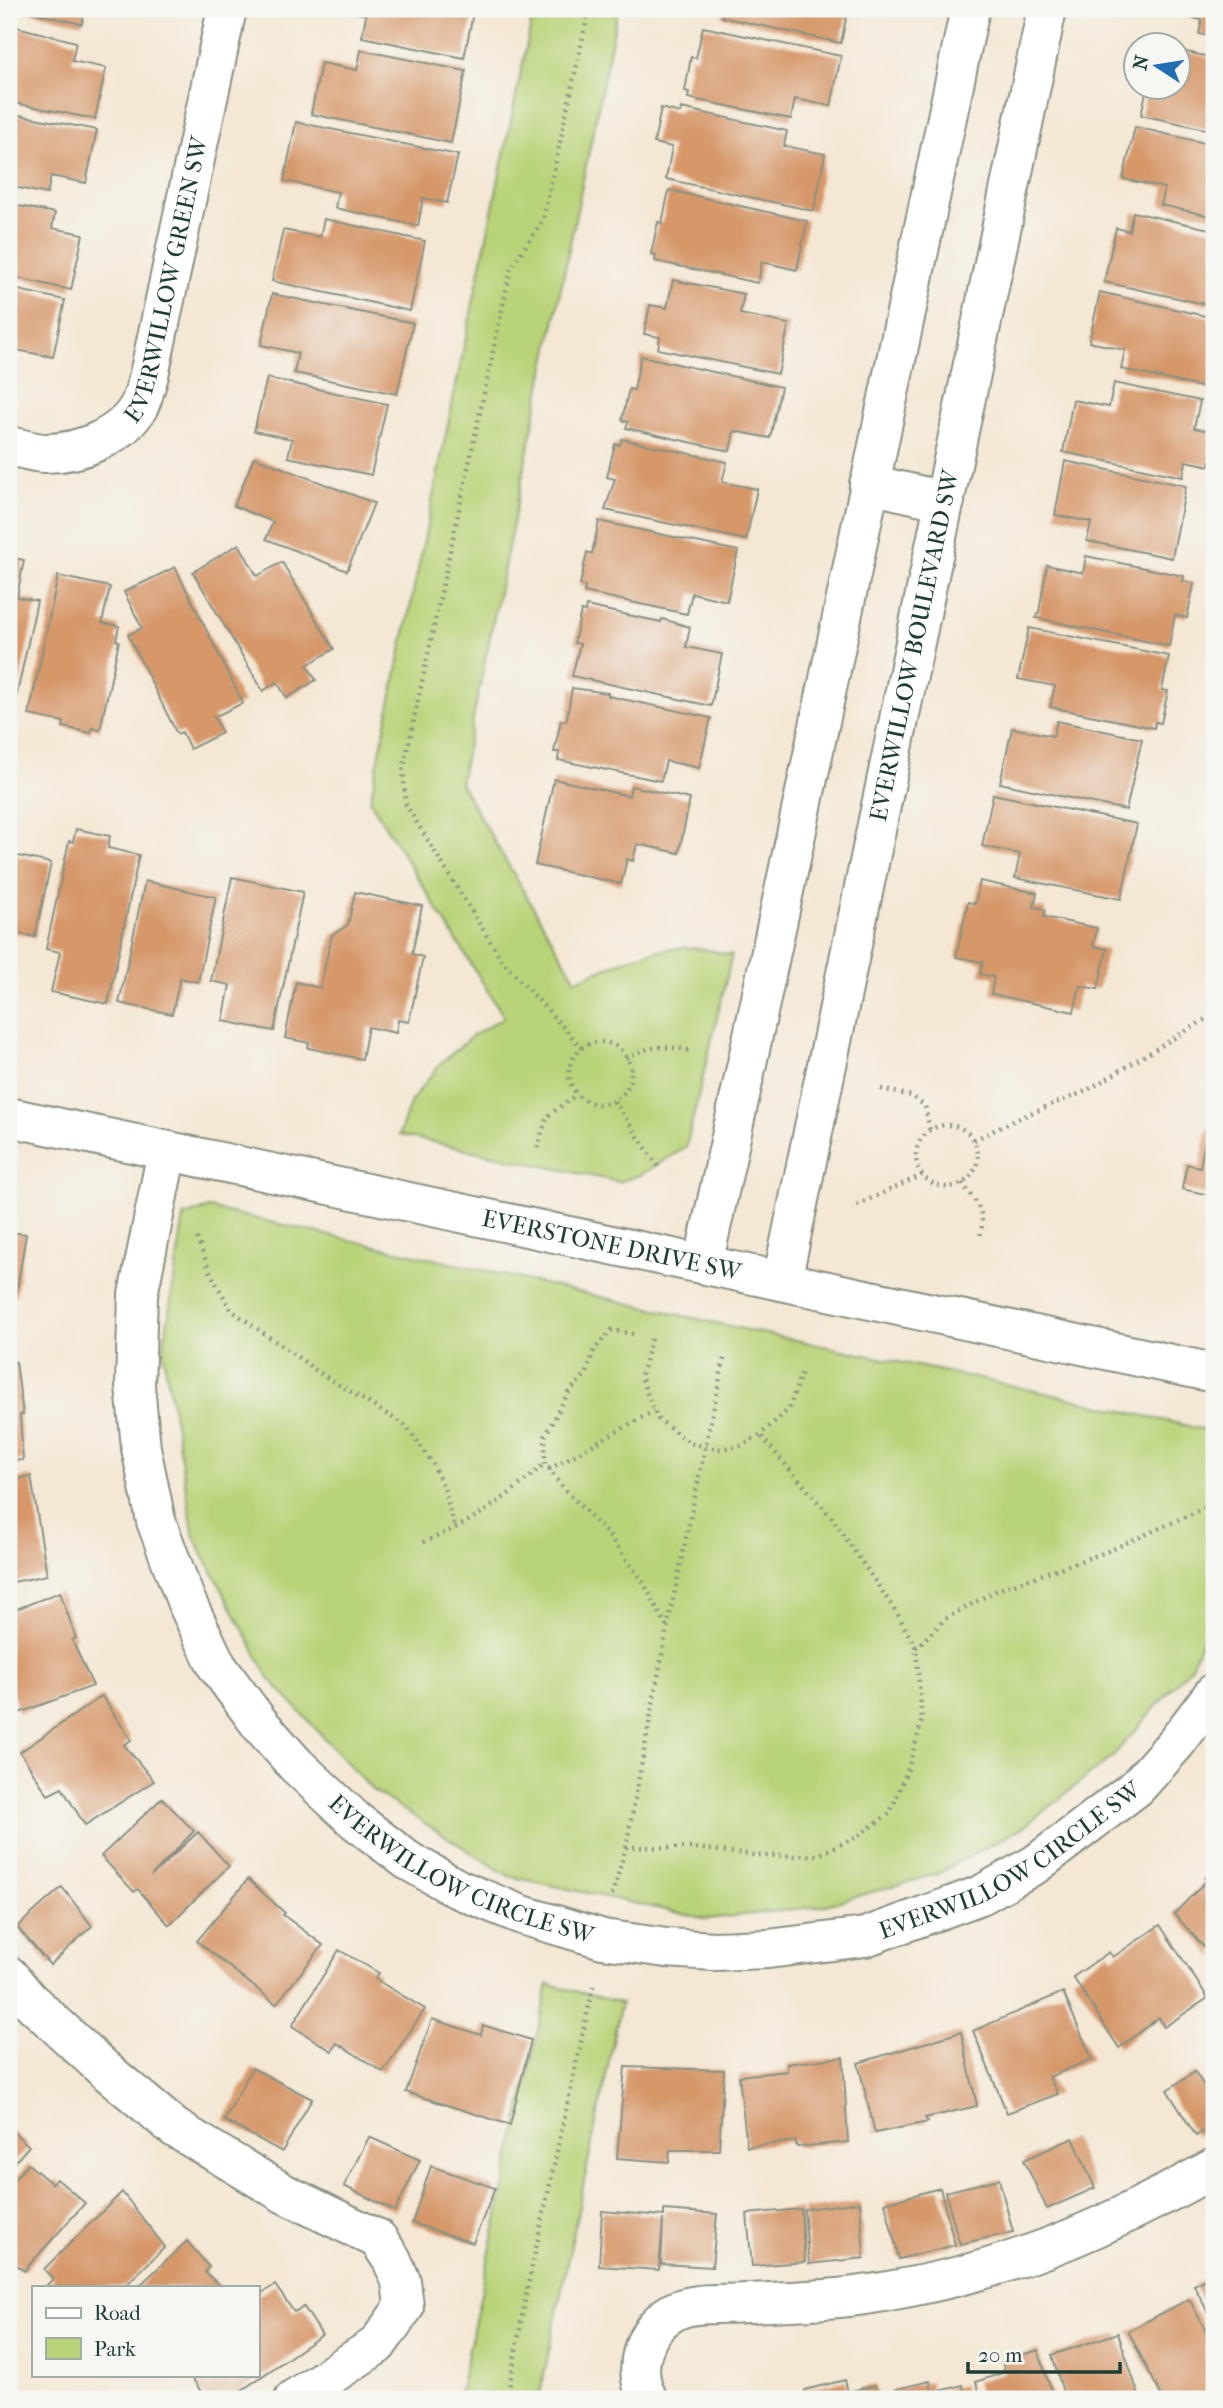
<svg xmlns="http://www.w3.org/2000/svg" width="1223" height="2408" viewBox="0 0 1223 2408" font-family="'IM FELL French Canon',serif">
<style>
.green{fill:#b9d378;stroke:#6c8856;stroke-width:2}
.building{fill:#d69769}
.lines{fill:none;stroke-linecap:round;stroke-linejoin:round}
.minor-casing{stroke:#8a9284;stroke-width:42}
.path{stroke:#8a9284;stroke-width:4.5;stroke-dasharray:2 5;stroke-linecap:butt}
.minor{stroke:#fff;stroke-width:38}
.labels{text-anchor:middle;stroke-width:6;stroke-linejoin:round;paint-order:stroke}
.street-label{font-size:24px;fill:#1f3d34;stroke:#f6f6f2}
</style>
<rect width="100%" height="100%" fill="#f6f6f2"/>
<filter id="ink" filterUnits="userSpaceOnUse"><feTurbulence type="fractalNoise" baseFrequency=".0143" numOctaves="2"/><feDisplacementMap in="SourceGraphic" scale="14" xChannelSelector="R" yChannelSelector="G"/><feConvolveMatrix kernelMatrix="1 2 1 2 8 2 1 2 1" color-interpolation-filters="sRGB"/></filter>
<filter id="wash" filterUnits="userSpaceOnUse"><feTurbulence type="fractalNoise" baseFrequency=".00686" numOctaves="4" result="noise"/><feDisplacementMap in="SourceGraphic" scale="28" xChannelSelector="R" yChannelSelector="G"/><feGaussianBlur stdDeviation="1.57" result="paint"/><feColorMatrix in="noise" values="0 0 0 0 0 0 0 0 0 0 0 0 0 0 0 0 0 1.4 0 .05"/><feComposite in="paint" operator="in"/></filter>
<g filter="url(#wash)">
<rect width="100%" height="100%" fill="#f4e7d3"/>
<g class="green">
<path d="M534,9H618L460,783L576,980C614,965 652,945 694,948C707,949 720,953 732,955L686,1147L642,1174L619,1182L399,1135L411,1101L441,1063L472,1036L504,1017L370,801Z"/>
<path d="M209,1208L724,1325L1064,1397L1214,1432V1613L1190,1668L1112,1757L1022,1828L937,1874L822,1906L707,1919L509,1876L372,1790L269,1678L194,1537L163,1352L184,1216Z"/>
<path d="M548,1984L621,2003L539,2399H458Z"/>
</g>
<g id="blocks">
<g class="building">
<path d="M17,9H85L82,24Z"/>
<path d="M340,9H474L464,58L362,37L366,15Z"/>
<path d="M724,9H848L841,43L722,17Z"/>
<path d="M1155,9H1214V37L1199,34L1202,20Z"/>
<path d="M9,25L76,42L72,61L106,68L95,119L9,102Z"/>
<path d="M703,27L841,56L831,106L795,99L791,119L688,98L689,92L685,91L691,57L696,58Z"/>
<path d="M361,50L466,71L451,143L311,114L321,63L357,70Z"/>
<path d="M1178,50L1214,58V131L1141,115L1147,88H1178Z"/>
<path d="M661,108L680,113L681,108L787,131L784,146L825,154L814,211L666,179L672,147L654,143Z"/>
<path d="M9,113L97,130L86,183L51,176L47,194L9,186Z"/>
<path d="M296,122L458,155L447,203L423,198L418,226L335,208L338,192L284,181Z"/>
<path d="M1135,127L1214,145V217L1161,205L1165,188L1123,179Z"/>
<path d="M669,190L807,221L797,270L762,262L758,283L655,261L656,255L651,254L658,222L662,223Z"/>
<path d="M9,204L55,213L52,228L83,234L71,290L9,276Z"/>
<path d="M1133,212L1214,230V306L1104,282L1116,228L1129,231Z"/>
<path d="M324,219L425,241L410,311L272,281L283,230L320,237Z"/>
<path d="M673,280L744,294L740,314L789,324L778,374L658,349L660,337L644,334L650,305L667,308Z"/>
<path d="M9,288L65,300L53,357L11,349L9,356Z"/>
<path d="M1100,292L1214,318V390L1121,369L1125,350L1089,342Z"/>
<path d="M272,294L413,323L397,394L294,373L298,353L261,345Z"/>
<path d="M641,356L781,387L770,438L734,431L730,451L626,428L628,422L622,420L629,389L634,390Z"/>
<path d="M267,378L387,404L371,475L288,457L292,439L254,431Z"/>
<path d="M1114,383L1200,401L1194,428L1214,432L1210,466L1186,461L1183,477L1063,452L1073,400L1109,407Z"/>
<path d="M622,439L727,462L722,482L757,489L746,540L605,510L615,479L607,477L615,444L620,445Z"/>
<path d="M254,457L374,503L347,571L266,539L273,522L234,506Z"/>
<path d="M1065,461L1186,486L1172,558L1087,541L1091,522L1055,515Z"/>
<path d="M599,521L738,551L727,601L692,593L687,614L584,592L585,586L580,585L587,552L592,554Z"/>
<path d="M239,544L257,576L282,562L334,649L307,665L316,680L287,698L277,682L263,691L193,572Z"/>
<path d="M1086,556L1184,576L1183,581L1194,583L1187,618L1175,615L1169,646L1036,618L1039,612L1047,565L1083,573Z"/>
<path d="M9,557L24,560L17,597L37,601L15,703L9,702Z"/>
<path d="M175,567L243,703L214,717L222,733L190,749L182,732L177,734L128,635L142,628L124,592Z"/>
<path d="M58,576L110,587L102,623L119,626L116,640L119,641L100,730L92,728L91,733L63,727L64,722L29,715Z"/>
<path d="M586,606L661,622L662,619L690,627L686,647L722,654L711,706L572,676L580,644L574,643L581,611L585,612Z"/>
<path d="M1029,628L1169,656L1162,690L1168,691L1161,723L1155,722L1154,728L1050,707L1055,686L1018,679Z"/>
<path d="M572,688L608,693V696L711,718L699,768L666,761L661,781L558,760L559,752H554L561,720L566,721L567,718Z"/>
<path d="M1057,721L1142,739L1126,810L1000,783L1012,728L1053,736Z"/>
<path d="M554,779L629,796L631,786L690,799L679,853L637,844L633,861L627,859L621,884L535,865Z"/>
<path d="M993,794L1137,824L1121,899L1015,878L1020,854L982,846Z"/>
<path d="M76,829L110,836L108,848L139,855L108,1004L51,992L60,952L46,949L69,841L73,842Z"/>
<path d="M9,854L51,863L35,937L15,933L10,958Z"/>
<path d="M232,877L303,892L274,1031L223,1021L230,985L211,981Z"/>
<path d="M145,881L216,897L198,982L180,978L172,1014L119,1003Z"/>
<path d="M980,881L1037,893L1034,907L1045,909L1044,917L1097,928L1093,946L1107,949L1098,989L1080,986L1074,1012L991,994L994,977L980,974L983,962L956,957L968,902L975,904Z"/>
<path d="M355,892L422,906L412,954L423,957L409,1022L398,1020L396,1033L368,1027L362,1059L308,1048L309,1043L285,1038L296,982L320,988L332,935L348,925Z"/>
<path d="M1213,1101H1214V1196L1182,1189L1187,1164L1200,1167Z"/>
<path d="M9,1232L26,1234L16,1296L9,1295Z"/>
<path d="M16,1362L23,1415H20L23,1460L9,1461V1363Z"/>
<path d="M31,1476L47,1575L9,1583V1481Z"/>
<path d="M60,1592L76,1638L72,1640L93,1686L19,1713L9,1684V1612Z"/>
<path d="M102,1696L131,1740L124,1745L154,1781L85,1825L62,1788L48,1795L20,1752Z"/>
<path d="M162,1798L194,1831L151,1876L198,1832L229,1866L169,1925L138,1889L134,1892L101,1856Z"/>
<path d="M1214,1868V1958L1174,1914L1207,1880L1205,1878Z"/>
<path d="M248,1879L285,1913L283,1915L323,1945L276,2004L197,1941Z"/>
<path d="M62,1887L92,1926L50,1965L17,1927Z"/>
<path d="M1160,1925L1208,1998L1164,2027L1159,2017L1119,2048L1073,1977L1109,1952L1113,1957Z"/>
<path d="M339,1950L379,1973L375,1979L425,2009L383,2072L337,2043L332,2051L292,2026Z"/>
<path d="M1063,1992L1092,2059L1049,2077L1058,2094L1007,2113L973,2031Z"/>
<path d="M432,2019L481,2035L483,2025L531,2040L510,2125L406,2092Z"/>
<path d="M961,2032L977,2106L925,2118L928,2122L875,2133L858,2063Z"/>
<path d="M843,2057L848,2142L797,2147L795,2141L747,2147L739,2076L787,2071V2064Z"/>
<path d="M625,2067L724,2070L719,2150H670L669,2162L617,2158Z"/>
<path d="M252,2068L312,2099L282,2152L224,2120Z"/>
<path d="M1195,2072L1214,2101V2123L1196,2136L1167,2090Z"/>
<path d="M9,2128L29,2146L9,2169Z"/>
<path d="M369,2137L420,2160L395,2211L344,2186Z"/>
<path d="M1073,2138L1095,2188L1047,2209L1024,2160Z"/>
<path d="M28,2164L52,2184L57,2179L85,2203L24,2271L13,2261L9,2265V2185Z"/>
<path d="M431,2166L495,2188L473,2243L412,2223Z"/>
<path d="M999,2179L1013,2232L960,2244L945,2192Z"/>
<path d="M940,2188L955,2245L899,2259L885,2203Z"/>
<path d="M122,2192L165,2247L124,2287H45L53,2279L44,2269Z"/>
<path d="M860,2202L864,2258L809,2264L804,2209Z"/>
<path d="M801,2209L805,2262L752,2266L747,2214Z"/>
<path d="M664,2210L717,2214L712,2267L661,2264L663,2219L659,2270L599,2266L602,2211L664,2216Z"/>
<path d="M187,2241L209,2267L205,2272L221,2287H138Z"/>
<path d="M1214,2274V2325L1194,2285Z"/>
<path d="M275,2285L294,2312L304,2307L322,2335L229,2399H206L190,2375H257V2296Z"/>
<path d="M1189,2299L1214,2346V2399H1163L1128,2331Z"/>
<path d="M1118,2333L1140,2399H1065L1052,2355Z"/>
<path d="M1038,2350L1054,2399H981L976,2382L1005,2372L1002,2361Z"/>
<path d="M845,2380L848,2392L875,2385L879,2399H807L805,2390Z"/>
<path d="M930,2381L932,2393L963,2385L966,2399H895L893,2390Z"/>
</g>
</g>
</g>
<g filter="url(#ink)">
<use href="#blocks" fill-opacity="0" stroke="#8a9284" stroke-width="2"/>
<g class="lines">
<defs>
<g id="minor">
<path id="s1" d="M9,446C21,448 34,453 46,453C79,453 122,437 139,406C144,396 146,384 149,375L227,9"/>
<path d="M869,484L945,501"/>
<path id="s2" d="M9,1117L1214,1373"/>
<path id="s3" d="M167,1151L138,1295L135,1385L141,1448L156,1521L186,1601L217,1666L259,1723L296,1765L356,1821L407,1860L458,1889L522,1915L603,1939L666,1948L714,1951L768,1949L865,1937L981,1895L1036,1864L1137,1787L1176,1743L1214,1693"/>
<path d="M703,1264C796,847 881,427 970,9"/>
<path id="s4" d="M782,1281L1047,9"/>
<path d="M9,1976L28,1999L104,2069L175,2128L285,2194L378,2239L392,2260L401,2281L404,2307L377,2345L294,2399"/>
<path d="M648,2399C631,2369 643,2329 673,2312C693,2301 723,2305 746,2303C790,2301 840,2300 883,2292C930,2284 977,2273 1022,2257C1089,2234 1152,2202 1214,2168"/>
</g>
</defs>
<use href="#minor" class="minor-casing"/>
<g class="path">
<circle cx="600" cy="1073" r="31"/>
<path d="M582,1048L501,959L406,805L403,770L511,268L543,220L589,9"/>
<path d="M626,1058C651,1045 664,1045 691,1051"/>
<path d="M881,1089L912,1096L925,1106L930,1130"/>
<path d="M614,1101L658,1166"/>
<circle cx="947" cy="1156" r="31"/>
<path d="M974,1140L1024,1116L1086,1091L1214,1014"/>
<path d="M537,1148L547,1117L577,1094"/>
<path d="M962,1183C978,1205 987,1212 979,1240"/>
<path d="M857,1205L922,1175"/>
<path d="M197,1238L210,1272L231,1310L320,1373L406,1426L432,1462L445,1491L455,1530"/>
<path d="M633,1334L612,1330L594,1350L587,1373L568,1393L545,1436V1463L559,1483L610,1537L643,1582L667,1627"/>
<path d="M651,1339L641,1376L649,1399L658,1419L690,1443L718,1449L741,1446L760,1435L789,1409L802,1371"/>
<path d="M549,1469L654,1411"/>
<path d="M423,1542C471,1524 507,1498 545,1463"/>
<path d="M916,1648L945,1619L997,1590L1106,1552L1214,1504"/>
<path d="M626,1847L694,1848L763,1856L818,1855L858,1836L890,1813L908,1769L922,1720L916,1648L897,1613L831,1517L760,1435"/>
<path d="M612,1895L626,1847L667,1628L725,1354"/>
<path d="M507,2399L528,2285L594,1982"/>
</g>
<use href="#minor" class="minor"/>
</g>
</g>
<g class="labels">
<g class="street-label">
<text dy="8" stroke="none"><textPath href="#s1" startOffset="276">EVERWILLOW GREEN SW</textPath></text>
<text dy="8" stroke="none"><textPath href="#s4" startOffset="649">EVERWILLOW BOULEVARD SW</textPath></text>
<text dy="8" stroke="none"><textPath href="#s2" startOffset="616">EVERSTONE DRIVE SW</textPath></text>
<text dy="8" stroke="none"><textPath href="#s3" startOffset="1446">EVERWILLOW CIRCLE SW</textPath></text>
<text dy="8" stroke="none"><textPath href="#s3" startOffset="858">EVERWILLOW CIRCLE SW</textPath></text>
</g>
</g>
<rect width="1223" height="2408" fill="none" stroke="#f6f6f2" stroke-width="35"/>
<rect x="32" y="2286" width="228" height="91" fill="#f6f6f2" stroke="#a0aca6" stroke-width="2"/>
<rect x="46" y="2308" width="35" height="10" fill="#ffffff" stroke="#a0aca6" stroke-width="2"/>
<text x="94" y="2320" font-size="21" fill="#1f3d34">Road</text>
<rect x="46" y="2338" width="35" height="21" fill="#b9d378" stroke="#a0aca6" stroke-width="2"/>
<text x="94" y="2356" font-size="21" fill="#1f3d34">Park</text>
<g transform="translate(1157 66) rotate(282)"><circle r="33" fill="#f6f6f2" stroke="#a0aca6" stroke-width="2"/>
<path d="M0-5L12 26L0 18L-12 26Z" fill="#1f6fb2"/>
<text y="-10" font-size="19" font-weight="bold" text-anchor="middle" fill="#1f3d34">N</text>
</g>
<path d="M968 2362v10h152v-10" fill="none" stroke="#1f3d34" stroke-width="3.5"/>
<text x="978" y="2362" font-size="21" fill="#1f3d34" stroke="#f6f6f2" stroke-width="5" paint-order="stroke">20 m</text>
</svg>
